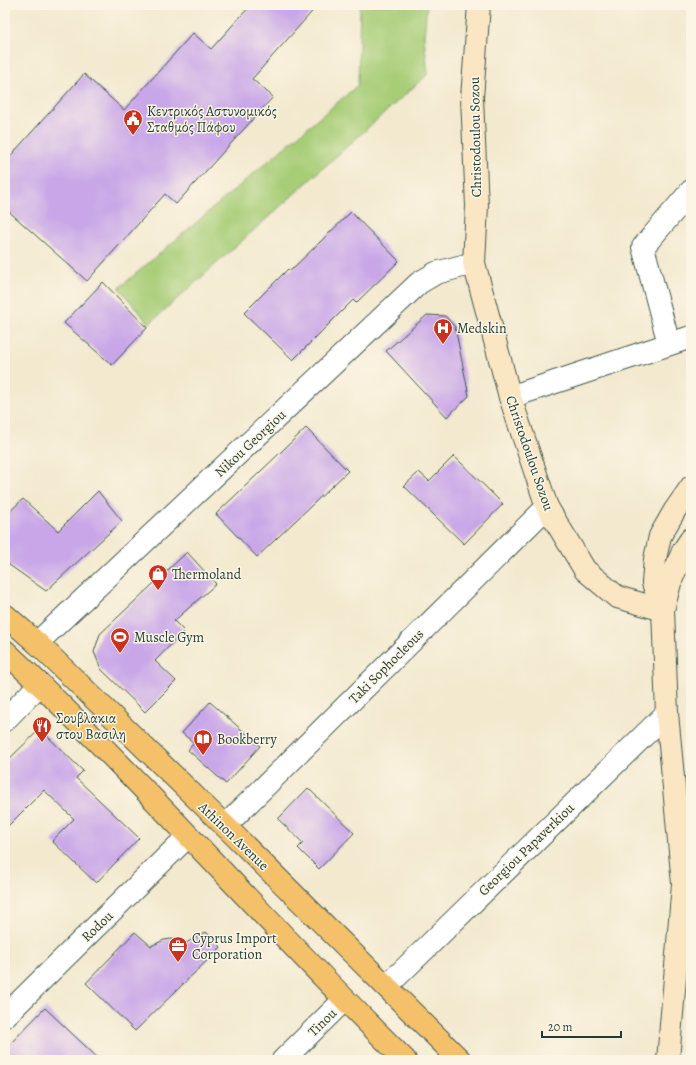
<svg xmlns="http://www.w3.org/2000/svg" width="696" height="1065" viewBox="0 0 696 1065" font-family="Alegreya,serif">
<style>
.green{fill:#a7cd77;stroke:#638556}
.building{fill:#c8a6e8}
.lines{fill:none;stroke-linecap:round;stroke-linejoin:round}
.street-casing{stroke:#3f574b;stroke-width:24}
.secondary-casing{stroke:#3f574b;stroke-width:24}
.primary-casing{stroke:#3f574b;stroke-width:24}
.street{stroke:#fff;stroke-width:22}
.secondary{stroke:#fbe6c4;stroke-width:22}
.primary{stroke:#f4c16b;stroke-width:22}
.labels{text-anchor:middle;stroke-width:3;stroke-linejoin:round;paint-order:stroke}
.poi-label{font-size:14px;fill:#1f3d34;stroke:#fcf5e5;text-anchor:start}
.street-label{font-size:14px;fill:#1f3d34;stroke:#fcf5e5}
</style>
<rect width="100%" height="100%" fill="#fcf5e5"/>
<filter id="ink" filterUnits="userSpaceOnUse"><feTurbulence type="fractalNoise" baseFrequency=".025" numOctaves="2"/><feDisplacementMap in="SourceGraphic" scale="8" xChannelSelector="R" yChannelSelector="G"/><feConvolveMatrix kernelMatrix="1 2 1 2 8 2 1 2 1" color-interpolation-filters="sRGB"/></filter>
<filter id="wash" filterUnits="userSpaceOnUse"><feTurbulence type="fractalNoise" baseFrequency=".012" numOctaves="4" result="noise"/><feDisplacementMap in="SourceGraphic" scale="16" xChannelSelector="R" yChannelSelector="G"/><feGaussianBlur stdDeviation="0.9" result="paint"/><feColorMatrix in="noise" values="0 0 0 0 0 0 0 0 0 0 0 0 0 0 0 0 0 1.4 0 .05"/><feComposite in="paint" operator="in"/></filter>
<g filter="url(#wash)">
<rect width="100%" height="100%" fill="#f3e9cf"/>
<path class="green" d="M360,5H427L424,37L428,74L149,324L119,288L358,85Z"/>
<g id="blocks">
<g class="building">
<path d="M251,5H318L252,79L273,97L176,204L165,194L87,281L5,208V162L84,74L124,110L193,33L211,49Z"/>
<path d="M351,212L399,261L356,303L353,300L293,360L244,313L288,269L290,271Z"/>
<path d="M103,282L147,328L112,365L64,323Z"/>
<path d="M427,315L445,316L455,327L469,396L447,417L386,351Z"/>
<path d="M306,428L348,471L257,557L216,514Z"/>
<path d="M454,456L503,504L464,544L404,486L419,472L429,481Z"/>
<path d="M98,491L122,521L46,591L5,562V516L23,499L58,531Z"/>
<path d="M187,552L216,584L174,621L184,631L155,661L176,681L145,712L101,669L94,652L100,634Z"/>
<path d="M210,702L260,746L226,784L188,750L194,743L182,733Z"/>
<path d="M40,729L83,771L76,778L139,838L96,883L52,841L74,819L44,790L5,829V763Z"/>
<path d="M308,788L354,833L319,869L298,848L303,843L278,819Z"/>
<path d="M135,932L151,946L164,940L172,939L186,943L206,932L221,947L135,1031L86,983Z"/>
<path d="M45,1008L100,1060H5V1049Z"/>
</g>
</g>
</g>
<g filter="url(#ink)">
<use href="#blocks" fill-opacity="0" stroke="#3f574b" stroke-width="1"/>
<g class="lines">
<defs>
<g id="street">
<path d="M669,344L643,247L691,191"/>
<path d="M510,397L691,337"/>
<path d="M37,643L419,283L436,273L474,263"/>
<path d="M5,720L40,684"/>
<path d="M225,826L547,507"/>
<path d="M387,986L667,713"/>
<path d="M5,1016L188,836"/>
<path d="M283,1060L344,1000"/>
</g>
<g id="secondary">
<path d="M479,5L472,98L477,206L474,263L510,397L547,507L585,570L617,597L663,610"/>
<path d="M663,610L653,583L655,559L660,536L675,510L691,487"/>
<path d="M668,1060L683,884L667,713L663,610L670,583L683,551L691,539"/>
</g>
<g id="primary">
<path d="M5,615L37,643L225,826L460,1060"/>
<path d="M5,651C144,782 269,926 405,1060"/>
</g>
</defs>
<use href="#street" class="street-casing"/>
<use href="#secondary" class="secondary-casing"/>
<use href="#primary" class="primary-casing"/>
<use href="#street" class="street"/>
<use href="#secondary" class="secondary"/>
<use href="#primary" class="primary"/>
</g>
</g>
<defs>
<symbol id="civic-pin" viewBox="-11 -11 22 30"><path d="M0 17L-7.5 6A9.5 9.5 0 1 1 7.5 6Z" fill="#c8321e" stroke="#fcf5e5"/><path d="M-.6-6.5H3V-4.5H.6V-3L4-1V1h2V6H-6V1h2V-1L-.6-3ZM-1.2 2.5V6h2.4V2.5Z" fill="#fff"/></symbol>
<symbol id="hospital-pin" viewBox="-11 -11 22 30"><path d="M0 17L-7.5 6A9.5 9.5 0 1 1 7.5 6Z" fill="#c8321e" stroke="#fcf5e5"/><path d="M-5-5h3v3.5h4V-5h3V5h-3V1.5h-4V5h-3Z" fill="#fff"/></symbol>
<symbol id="shop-pin" viewBox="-11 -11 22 30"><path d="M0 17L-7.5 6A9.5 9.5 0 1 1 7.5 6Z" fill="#c8321e" stroke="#fcf5e5"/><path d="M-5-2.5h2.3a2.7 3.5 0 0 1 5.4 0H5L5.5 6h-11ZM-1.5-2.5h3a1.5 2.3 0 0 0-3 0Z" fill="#fff"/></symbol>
<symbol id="stadium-pin" viewBox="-11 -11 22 30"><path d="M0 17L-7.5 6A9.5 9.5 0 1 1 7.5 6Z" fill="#c8321e" stroke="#fcf5e5"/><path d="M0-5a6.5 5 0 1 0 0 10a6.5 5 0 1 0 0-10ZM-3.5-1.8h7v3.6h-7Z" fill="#fff"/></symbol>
<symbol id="restaurant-pin" viewBox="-11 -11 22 30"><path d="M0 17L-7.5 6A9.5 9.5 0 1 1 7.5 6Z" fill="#c8321e" stroke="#fcf5e5"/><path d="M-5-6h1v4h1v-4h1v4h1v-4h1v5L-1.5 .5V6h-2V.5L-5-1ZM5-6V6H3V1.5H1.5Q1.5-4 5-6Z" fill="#fff"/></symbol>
<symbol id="library-pin" viewBox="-11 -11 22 30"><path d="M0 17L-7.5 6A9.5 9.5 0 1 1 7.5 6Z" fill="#c8321e" stroke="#fcf5e5"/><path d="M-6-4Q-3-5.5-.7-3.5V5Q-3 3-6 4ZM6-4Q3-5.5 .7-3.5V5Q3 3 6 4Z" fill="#fff"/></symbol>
<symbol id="office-pin" viewBox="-11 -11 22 30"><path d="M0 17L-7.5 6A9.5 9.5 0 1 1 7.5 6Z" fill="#c8321e" stroke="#fcf5e5"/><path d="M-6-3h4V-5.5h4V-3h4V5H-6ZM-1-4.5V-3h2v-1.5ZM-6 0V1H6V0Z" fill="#fff"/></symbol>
</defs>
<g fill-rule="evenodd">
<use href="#civic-pin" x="122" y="108" width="22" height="30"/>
<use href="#hospital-pin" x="432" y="317" width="22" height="30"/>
<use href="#shop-pin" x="147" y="563" width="22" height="30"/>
<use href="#stadium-pin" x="109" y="626" width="22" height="30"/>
<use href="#restaurant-pin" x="31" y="715" width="22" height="30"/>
<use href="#library-pin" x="192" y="728" width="22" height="30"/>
<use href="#office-pin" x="167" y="935" width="22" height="30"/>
</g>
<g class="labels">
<g class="poi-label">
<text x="147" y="116">Κεντρικός Αστυνομικός<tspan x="147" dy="16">Σταθμός Πάφου</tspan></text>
<text x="457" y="333">Medskin</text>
<text x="172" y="579">Thermoland</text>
<text x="134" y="642">Muscle Gym</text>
<text x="56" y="723">Σουβλακια<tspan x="56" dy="16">στου Βασιλη</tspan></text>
<text x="217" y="744">Bookberry</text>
<text x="192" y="943">Cyprus Import<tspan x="192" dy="16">Corporation</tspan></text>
</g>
<g class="street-label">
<text transform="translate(475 137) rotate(-91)" y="5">Christodoulou Sozou</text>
<text transform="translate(250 443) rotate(-43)" y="5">Nikou Georgiou</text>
<text transform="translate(530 453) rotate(71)" y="5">Christodoulou Sozou</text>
<text transform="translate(386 666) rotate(-45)" y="5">Taki Sophocleous</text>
<text transform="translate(234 836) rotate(44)" y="5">Athinon Avenue</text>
<text transform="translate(526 849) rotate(-44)" y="5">Georgiou Papaverkiou</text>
<text transform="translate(97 926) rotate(-44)" y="5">Rodou</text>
<text transform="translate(322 1022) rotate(-44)" y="5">Tinou</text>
</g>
</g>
<rect width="696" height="1065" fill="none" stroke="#fcf5e5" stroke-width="20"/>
<path d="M542 1031v6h79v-6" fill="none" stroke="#1f3d34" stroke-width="2"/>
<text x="548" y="1031" font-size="12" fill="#1f3d34" stroke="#fcf5e5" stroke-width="3" paint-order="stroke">20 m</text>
</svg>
